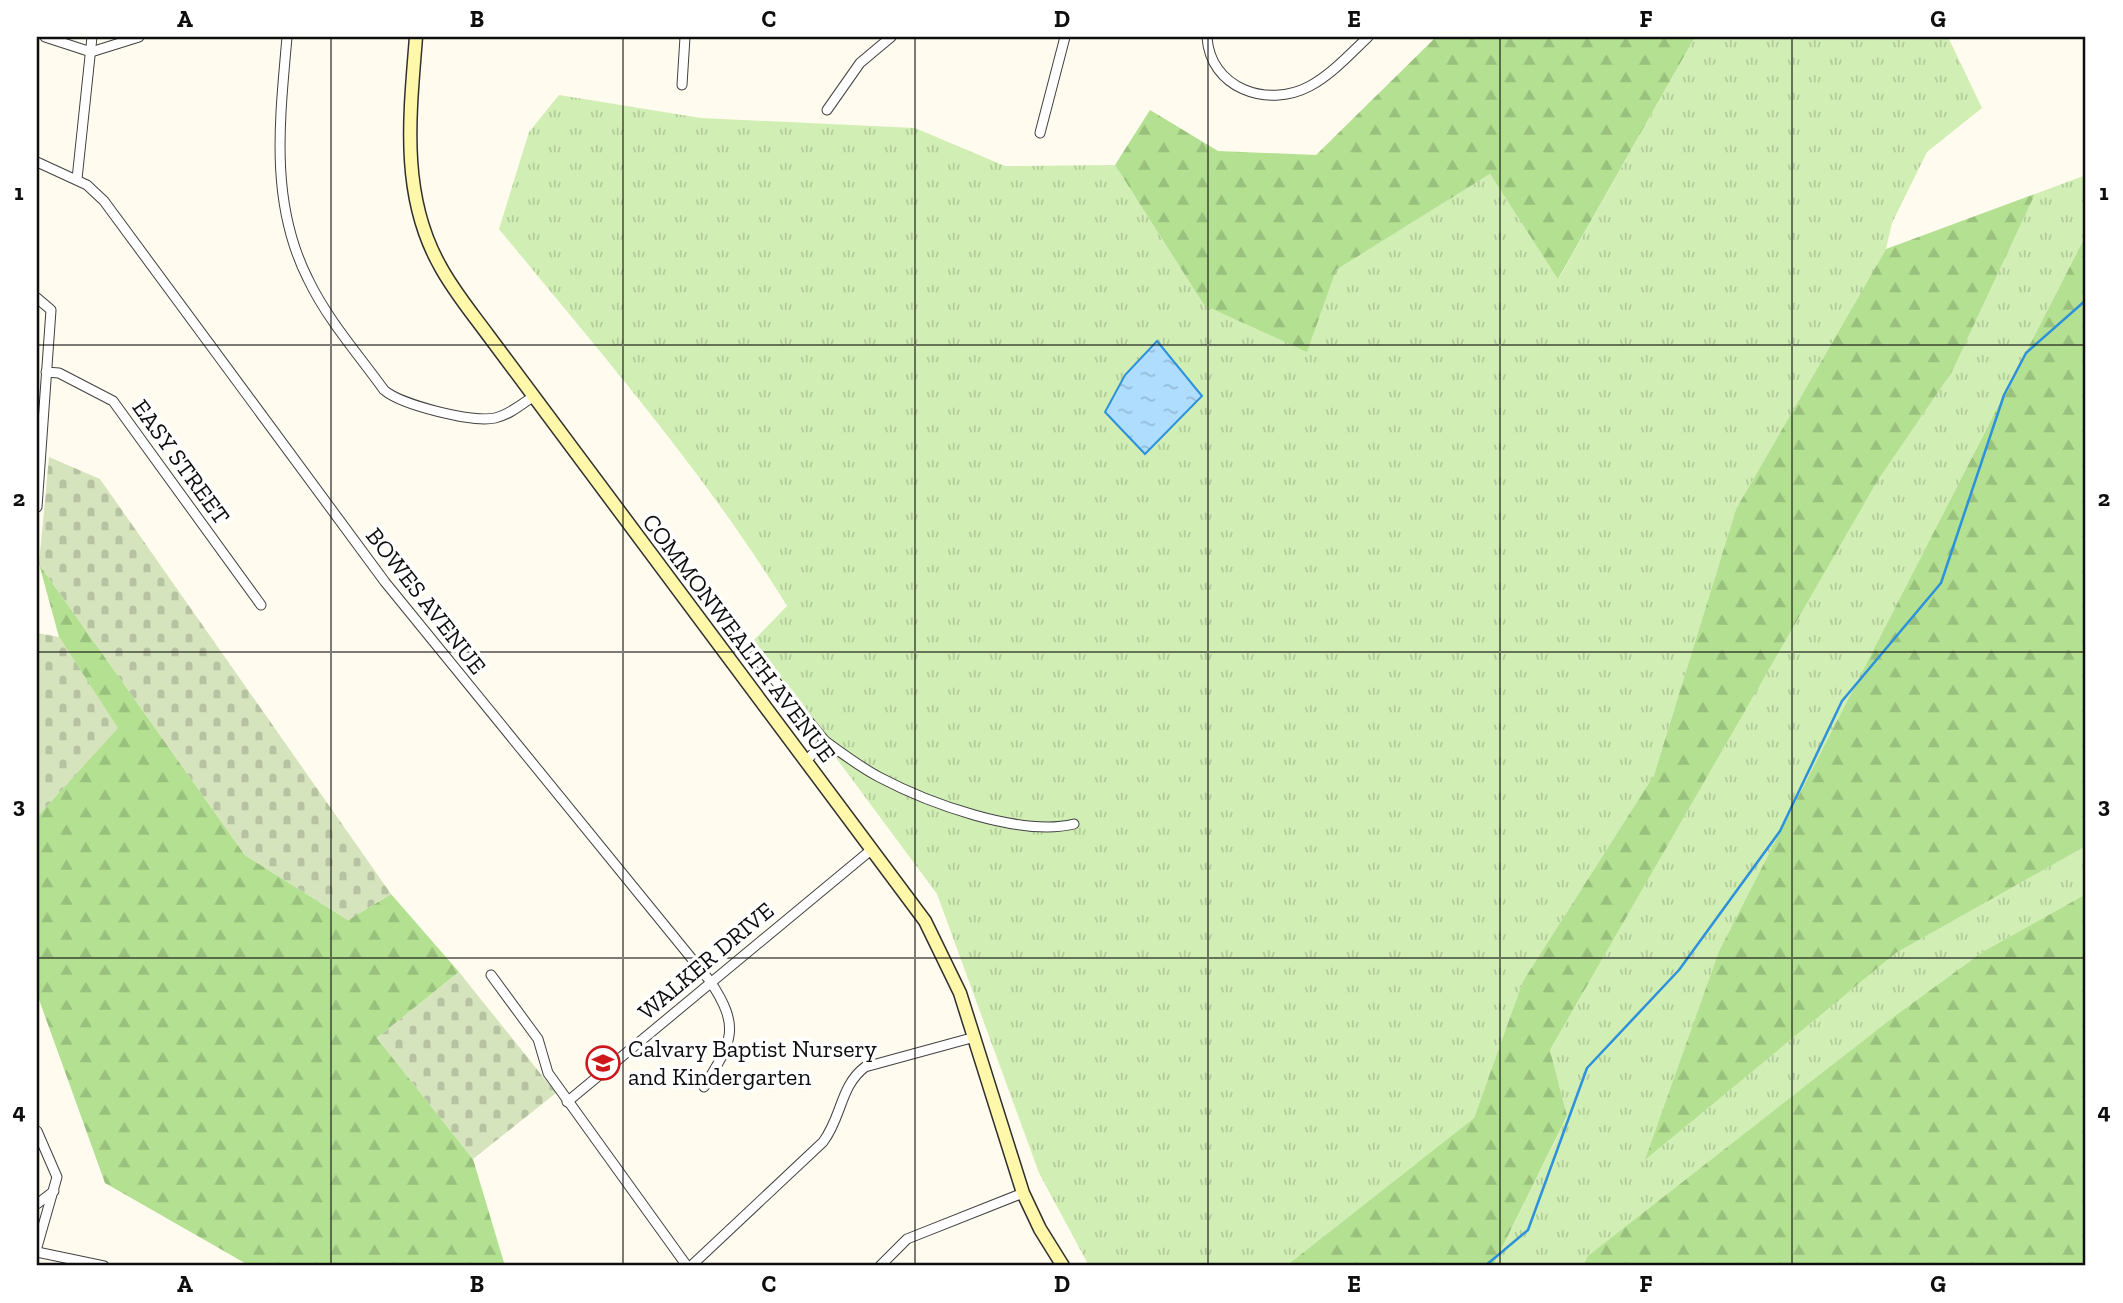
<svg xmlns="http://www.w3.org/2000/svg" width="2123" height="1303" viewBox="0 0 2123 1303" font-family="'Zilla Slab',serif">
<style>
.grass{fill:url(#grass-tufts)}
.forest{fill:url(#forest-firs)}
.cemetery{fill:url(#cemetery-stones)}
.water{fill:url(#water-ripples);stroke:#2d91db;stroke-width:2}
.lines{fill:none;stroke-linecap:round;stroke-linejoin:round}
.stream{stroke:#2d91db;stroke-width:2.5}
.street-casing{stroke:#414141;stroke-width:11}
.secondary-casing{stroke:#303030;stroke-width:15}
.street{stroke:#fff;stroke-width:9}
.secondary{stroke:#fff8aa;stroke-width:12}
.grid{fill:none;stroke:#0e0e0e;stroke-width:2;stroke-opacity:0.55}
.labels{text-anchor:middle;stroke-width:7;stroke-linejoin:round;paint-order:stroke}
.street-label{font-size:24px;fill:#0e0e0e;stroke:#fff}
.poi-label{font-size:24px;fill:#0e0e0e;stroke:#fff;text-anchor:start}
.neatline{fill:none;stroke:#0e0e0e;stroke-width:2.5}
.grid-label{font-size:23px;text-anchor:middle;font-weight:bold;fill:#0e0e0e}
</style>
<defs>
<pattern id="grass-tufts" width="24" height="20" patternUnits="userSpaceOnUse" patternTransform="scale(1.75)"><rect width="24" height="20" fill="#d1eeb4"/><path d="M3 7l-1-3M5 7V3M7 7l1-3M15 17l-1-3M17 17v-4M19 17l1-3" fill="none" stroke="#b2cb9a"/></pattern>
<pattern id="forest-firs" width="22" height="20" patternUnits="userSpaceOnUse" patternTransform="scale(1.75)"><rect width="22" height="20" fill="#b3e191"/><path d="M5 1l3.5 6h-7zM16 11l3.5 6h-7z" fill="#99c07c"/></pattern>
<pattern id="cemetery-stones" width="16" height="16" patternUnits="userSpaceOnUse" patternTransform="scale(1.75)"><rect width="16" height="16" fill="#d6e4bd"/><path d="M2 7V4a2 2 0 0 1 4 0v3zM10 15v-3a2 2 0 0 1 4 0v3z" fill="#b6c2a1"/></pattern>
<pattern id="water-ripples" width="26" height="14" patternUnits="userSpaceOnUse" patternTransform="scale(1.75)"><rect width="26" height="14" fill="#aeddfd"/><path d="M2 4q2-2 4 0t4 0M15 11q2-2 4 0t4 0" fill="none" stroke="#94bcd8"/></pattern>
</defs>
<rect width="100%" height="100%" fill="#fffcef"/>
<g class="grass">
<path d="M1695,37H1948L1982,108L1927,152L1892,223L1886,249L1736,509L1654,775L1523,981L1474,1118L1286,1266H1089L1039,1173L937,894L751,643L787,606C704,471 599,351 499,229L529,132L559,95L701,118L915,128L1005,166L1115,165L1204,305L1336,270L1490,174L1559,278Z"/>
<path d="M2086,175V235L1719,951L1646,1159L1896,953L2086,846V894L1984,951L1896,1015L1589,1256L1583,1266H1493L1567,1117L1550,1050L1878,480L1952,372L2035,194Z"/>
</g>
<g class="forest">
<path d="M1436,37H1695L1558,279L1490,174L1336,270L1307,352L1204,305L1115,165L1150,110L1218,151L1316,155Z"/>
<path d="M2035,194L1952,372L1878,480L1550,1050L1567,1116L1493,1266H1286L1474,1118L1523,981L1654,775L1736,509L1886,249Z"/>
<path d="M2086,235V846L1896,953L1645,1160L1719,951Z"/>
<path d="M39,564L245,855L348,920L391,894L459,972L377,1038L473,1159L505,1266H250L105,1183L37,994V817L117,728L59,637Z"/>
<path d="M2086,894V1266H1583L1588,1256L1896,1015L1984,951Z"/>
</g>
<g class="cemetery">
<path d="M49,457L100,479L391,894L348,920L245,855L39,564Z"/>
<path d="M37,633L59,637L118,728L37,817Z"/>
<path d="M459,972L556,1093L473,1159L377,1038Z"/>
</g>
<path class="water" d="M1157,341L1202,396L1145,454L1105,412L1125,375Z"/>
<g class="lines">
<path class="stream" d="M1485,1266L1528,1230L1587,1068L1679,970L1780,831L1842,701L1941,583L2004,395L2026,353L2086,300"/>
<defs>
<g id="street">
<path d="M45,37L91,52L139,37"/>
<path d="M287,37C280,119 269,202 308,279C327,319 358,354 384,390C401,405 473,423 495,418C509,415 522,404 534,396"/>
<path d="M1207,37C1210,88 1267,109 1310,86C1332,74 1350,54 1368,37"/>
<path d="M682,85L685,37"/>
<path d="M827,110L860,63L891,37"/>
<path d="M1040,133L1065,37"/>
<path d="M37,162L87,185L104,201L385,582L710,981C742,1029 731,1042 704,1087"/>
<path d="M77,179L92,37"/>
<path d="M37,298L51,310L37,507"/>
<path d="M46,372L59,373L113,401L261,605"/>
<path d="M749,649L825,741"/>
<path d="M805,762L825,741C843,754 860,767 879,777C928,803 1020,837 1074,824"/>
<path d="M491,975L538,1039L548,1073L687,1266"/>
<path d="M567,1102L871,850"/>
<path d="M37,1131L57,1177L37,1247"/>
<path d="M37,1204L54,1191"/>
<path d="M37,1252L104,1266"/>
<path d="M691,1266L823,1142C842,1117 840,1086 865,1067L975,1037"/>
<path d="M880,1266L907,1239L1023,1193"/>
</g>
<path id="secondary" d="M416,37C410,114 400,193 439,264C452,289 471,312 488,335L925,921L960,993L1023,1193L1040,1229L1063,1266"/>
</defs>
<use href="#street" class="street-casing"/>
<use href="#secondary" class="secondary-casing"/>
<use href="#street" class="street"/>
<use href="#secondary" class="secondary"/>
</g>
<path class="grid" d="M331,37V1266M623,37V1266M915,37V1266M1208,37V1266M1500,37V1266M1792,37V1266M37,345H2086M37,652H2086M37,958H2086"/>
<defs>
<symbol id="school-ring" viewBox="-11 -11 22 22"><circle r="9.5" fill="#fff" stroke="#cd171b" stroke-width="1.5"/><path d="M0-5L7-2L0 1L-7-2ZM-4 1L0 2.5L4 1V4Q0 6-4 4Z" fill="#cd171b"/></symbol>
</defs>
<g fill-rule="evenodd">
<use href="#school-ring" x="584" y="1044" width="38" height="38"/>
</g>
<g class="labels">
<g class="street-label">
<text transform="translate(181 462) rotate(54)" y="8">EASY STREET</text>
<text transform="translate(426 601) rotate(52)" y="8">BOWES AVENUE</text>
<text transform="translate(739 638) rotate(53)" y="8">COMMONWEALTH AVENUE</text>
<text transform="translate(706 961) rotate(-40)" y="8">WALKER DRIVE</text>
</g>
<g class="poi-label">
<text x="628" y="1057">Calvary Baptist Nursery<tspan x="628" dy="28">and Kindergarten</tspan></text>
</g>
</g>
<rect width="2123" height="1303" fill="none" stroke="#ffffff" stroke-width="77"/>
<rect x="38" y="38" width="2046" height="1226" class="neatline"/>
<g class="grid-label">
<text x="185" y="27">A</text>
<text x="477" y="27">B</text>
<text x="769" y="27">C</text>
<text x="1062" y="27">D</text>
<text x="1354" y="27">E</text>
<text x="1646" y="27">F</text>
<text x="1938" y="27">G</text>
<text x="19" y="200">1</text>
<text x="2104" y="200">1</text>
<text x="19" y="506">2</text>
<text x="2104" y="506">2</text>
<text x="19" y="813">3</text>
<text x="2104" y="813">3</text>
<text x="19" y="1119">4</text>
<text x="2104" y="1119">4</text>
<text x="185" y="1292">A</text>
<text x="477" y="1292">B</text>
<text x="769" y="1292">C</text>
<text x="1062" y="1292">D</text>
<text x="1354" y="1292">E</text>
<text x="1646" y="1292">F</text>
<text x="1938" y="1292">G</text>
</g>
</svg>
